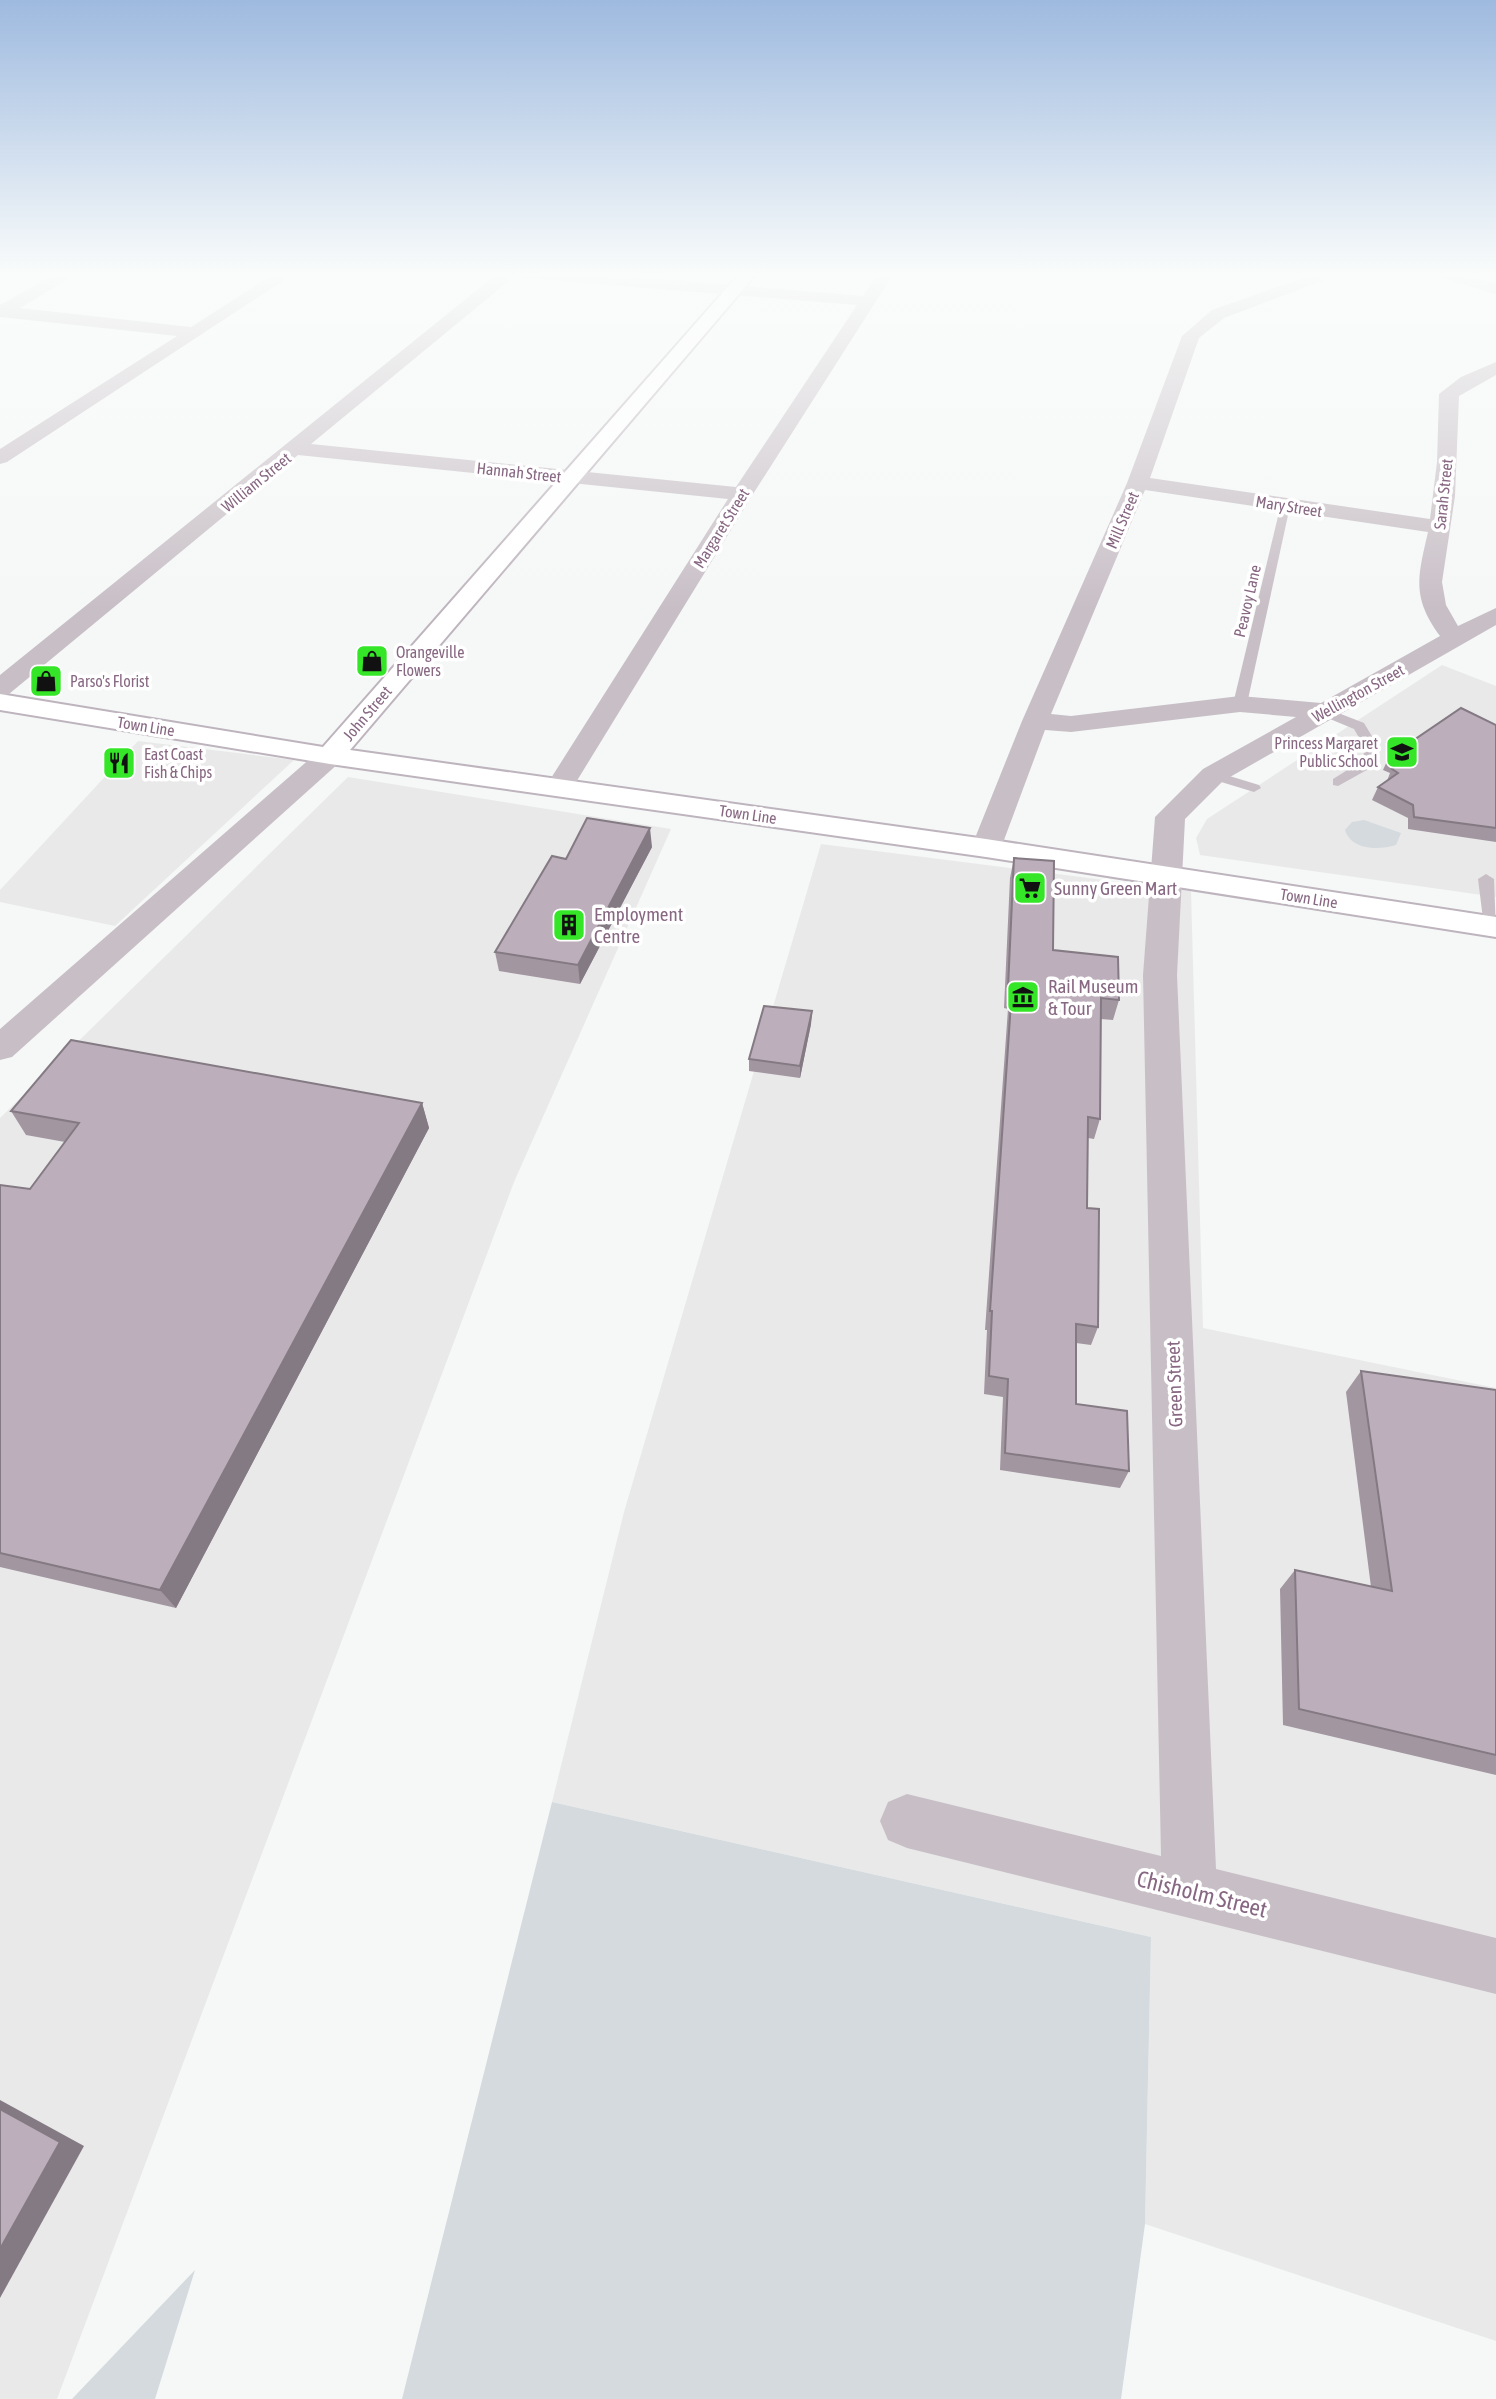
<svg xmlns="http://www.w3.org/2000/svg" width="1496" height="2399" viewBox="0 0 1496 2399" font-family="'Asap Condensed',sans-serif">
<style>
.built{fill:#e9e9e9}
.green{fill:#d4dadd}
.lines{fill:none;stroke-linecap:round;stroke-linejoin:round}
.secondary-casing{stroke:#beb4bd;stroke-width:4}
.lane{fill:#c8bfc6;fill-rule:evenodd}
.street{fill:#c8bfc6;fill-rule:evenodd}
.secondary{fill:#fff;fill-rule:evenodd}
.wall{fill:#a296a1}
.shaded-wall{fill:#847a83}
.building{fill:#bcafbb;stroke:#847a83;stroke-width:2}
.labels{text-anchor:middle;stroke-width:7;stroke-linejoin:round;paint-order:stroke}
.far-street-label{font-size:16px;fill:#876782;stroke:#fff}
.far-poi-label{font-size:16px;fill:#876782;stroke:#fff;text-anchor:start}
.poi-label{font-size:19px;fill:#876782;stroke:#fff;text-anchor:start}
.street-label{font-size:19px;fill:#876782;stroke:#fff}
.near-street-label{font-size:23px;fill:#876782;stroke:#fff}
</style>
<rect width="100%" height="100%" fill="#f5f8f7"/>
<g class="built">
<path d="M1442,665L1496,686V897L1200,855L1196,838L1207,819Z"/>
<path d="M138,741L294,760L115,926L0,902V890Z"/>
<path d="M348,777L671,829L514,1182L57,2399H0V1118Z"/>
<path d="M821,844L1191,891L1203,1328L1496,1388V2341L1145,2224L1151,1937L552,1802L624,1512Z"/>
</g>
<g class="green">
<path d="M1364,820L1401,833L1396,845C1379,850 1352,851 1345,830L1352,822Z"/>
<path d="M552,1802L1151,1937L1145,2224L1121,2399H402Z"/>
<path d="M195,2270L155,2399H72Z"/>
</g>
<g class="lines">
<defs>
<path id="secondary" d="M740,273H757L350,750L986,839L1496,917V937L986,857L330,764L0,710V694L323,747Z"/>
</defs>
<use href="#secondary" class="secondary-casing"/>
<g class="lane">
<path d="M1281,504L1290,506L1247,704L1240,708L1233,704Z"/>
<path d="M1323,707L1364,723L1379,748L1374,766L1338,786L1333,785V779L1362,761L1365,748L1354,729L1318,714V708Z"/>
<path d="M1213,771L1259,785L1261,788L1254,792L1208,778L1206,775Z"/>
<path d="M1486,874L1494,879L1496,931L1492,932L1484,927L1478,879Z"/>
</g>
<g class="street">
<path d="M57,273H78L20,308L191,327L275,273H295L7,462L0,464V449L177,336L0,317V305Z"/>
<path d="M498,273H588L863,296L878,273H894L753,494L570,792L560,795L550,792L546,786L728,499L298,455L9,694L0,696V675ZM516,275L522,278L857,305L736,487L311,444Z"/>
<path d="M1318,273H1343L1224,318L1199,338L1150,478L1430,519L1437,462L1439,394L1461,377L1496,362V375L1459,396L1455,496L1442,582L1446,605L1458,626L1496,608V625L1223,781L1185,819L1177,975L1216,1869L1496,1938V1994L907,1848L888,1840L880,1821L888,1802L907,1794L1161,1856L1143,975L1155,817L1203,769L1296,717L1240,712L1071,732L1045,730L1001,848L997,854L986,857L975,854L971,848L1022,721L1127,483L1182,336L1212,310ZM1145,490L1428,532C1418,576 1411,597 1440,636L1321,703L1240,696L1071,716L1051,714Z"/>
<path d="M1433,273H1460L1496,284V294L1435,276Z"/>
<path d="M330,748L340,750L344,756L340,762L12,1057L0,1060V1029L320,750Z"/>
</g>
<use href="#secondary" class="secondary"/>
</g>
<g class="wall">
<path d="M1496,725V842L1408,829V818L1372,800L1378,787L1387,781L1390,773L1383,770L1389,757Z"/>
<path d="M652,847L580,984L499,971L495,952L566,859Z"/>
<path d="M1014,858L1053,950L1119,1000L1113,1020L1101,1019L1100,1119L1094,1139L1088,1138L1087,1208L1098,1327L1091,1345L1076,1343V1404L1129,1471L1120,1488L1000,1470L1003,1397L984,1394L987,1330H985L1008,1009L1004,1008L1010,878Z"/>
<path d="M812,1011L811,1024L800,1078L749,1071V1059Z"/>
<path d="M422,1103L429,1128L176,1608L0,1567V1185L30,1189L65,1142L26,1135L11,1111Z"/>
<path d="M1361,1371L1496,1390V1775L1283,1725L1280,1589L1295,1570L1371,1587L1346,1392Z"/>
</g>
<g class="shaded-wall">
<path d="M650,828L652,847L580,984L578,965Z"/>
<path d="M812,1011L811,1024L800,1078V1066Z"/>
<path d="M422,1103L429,1128L176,1608L160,1590Z"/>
<path d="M0,2100L84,2146L0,2298Z"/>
</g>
<g class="building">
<path d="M1461,708L1496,725V828L1414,817L1413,805L1378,787L1398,773L1392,769L1400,763L1389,757Z"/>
<path d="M587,818L650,828L578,965L495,952L552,856L566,859Z"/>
<path d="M1014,858L1054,861L1053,950L1118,957L1119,1000L1101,998L1100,1119L1088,1117L1087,1208L1099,1209L1098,1327L1076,1324V1404L1127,1411L1129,1471L1005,1453L1008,1379L989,1376L992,1311H990L1012,988H1008Z"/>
<path d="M764,1006L812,1011L800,1066L749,1059Z"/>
<path d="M71,1040L422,1103L160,1590L0,1553V1185L30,1189L79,1123L11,1111Z"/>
<path d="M1361,1371L1496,1390V1755L1299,1709L1295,1570L1392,1591Z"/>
<path d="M0,2109L60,2142L0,2249Z"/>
</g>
<linearGradient id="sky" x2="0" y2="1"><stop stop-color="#9ebadf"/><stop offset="0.45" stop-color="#fafcfb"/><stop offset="1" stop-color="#fafcfb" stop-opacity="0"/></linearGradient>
<rect width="1496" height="609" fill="url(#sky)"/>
<defs>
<symbol id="shop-square" viewBox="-11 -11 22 22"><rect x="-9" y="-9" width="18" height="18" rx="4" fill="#34e627" stroke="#fff"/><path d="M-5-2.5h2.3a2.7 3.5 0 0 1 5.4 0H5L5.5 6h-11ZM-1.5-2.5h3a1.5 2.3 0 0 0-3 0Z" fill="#111"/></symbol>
<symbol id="school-square" viewBox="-11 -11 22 22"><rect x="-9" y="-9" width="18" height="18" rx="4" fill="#34e627" stroke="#fff"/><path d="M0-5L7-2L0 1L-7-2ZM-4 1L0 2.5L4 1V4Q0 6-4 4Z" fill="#111"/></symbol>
<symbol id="restaurant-square" viewBox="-11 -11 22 22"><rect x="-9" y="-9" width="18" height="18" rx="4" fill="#34e627" stroke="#fff"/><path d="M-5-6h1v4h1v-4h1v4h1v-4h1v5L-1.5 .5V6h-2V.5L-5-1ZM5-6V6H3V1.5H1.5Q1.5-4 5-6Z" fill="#111"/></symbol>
<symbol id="supermarket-square" viewBox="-11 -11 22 22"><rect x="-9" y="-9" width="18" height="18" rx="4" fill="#34e627" stroke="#fff"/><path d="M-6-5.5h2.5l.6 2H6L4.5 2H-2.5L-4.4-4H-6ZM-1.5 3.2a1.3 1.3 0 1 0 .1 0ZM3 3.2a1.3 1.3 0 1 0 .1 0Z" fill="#111"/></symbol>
<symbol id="building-square" viewBox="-11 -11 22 22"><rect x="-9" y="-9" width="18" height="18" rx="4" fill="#34e627" stroke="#fff"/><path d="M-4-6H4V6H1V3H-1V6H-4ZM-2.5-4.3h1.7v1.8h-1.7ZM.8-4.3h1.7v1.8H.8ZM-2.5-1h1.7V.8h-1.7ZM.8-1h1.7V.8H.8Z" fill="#111"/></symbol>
<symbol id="museum-square" viewBox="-11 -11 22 22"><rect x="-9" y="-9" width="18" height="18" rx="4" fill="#34e627" stroke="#fff"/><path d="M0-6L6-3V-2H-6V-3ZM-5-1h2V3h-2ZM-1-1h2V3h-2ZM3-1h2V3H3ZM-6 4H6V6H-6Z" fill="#111"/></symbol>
</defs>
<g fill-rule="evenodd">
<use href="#shop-square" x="353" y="642" width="38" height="38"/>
<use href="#shop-square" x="27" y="662" width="38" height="38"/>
<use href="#school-square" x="1383" y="733" width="38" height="38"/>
<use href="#restaurant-square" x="100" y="744" width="38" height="38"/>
<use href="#supermarket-square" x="1011" y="869" width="38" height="38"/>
<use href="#building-square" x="550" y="906" width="38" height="38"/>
<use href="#museum-square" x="1004" y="978" width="38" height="38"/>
</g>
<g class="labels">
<g class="far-street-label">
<text transform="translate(519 472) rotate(6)" y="6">Hannah Street</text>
<text transform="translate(256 482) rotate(-39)" y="6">William Street</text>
<text transform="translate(1443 494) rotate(-84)" y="6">Sarah Street</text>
<text transform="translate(1289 506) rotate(9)" y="6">Mary Street</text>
<text transform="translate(1122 520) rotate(-67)" y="6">Mill Street</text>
<text transform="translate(721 528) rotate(-58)" y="6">Margaret Street</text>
<text transform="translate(1247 601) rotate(-77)" y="6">Peavoy Lane</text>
<text transform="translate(1358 693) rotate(-29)" y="6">Wellington Street</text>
<text transform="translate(367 713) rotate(-50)" y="6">John Street</text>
<text transform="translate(146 726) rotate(9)" y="6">Town Line</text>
<text transform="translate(748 814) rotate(8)" y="6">Town Line</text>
<text transform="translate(1309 898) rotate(9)" y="6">Town Line</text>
</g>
<g class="far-poi-label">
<text x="396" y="658">Orangeville<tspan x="396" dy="18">Flowers</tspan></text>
<text x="70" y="687">Parso's Florist</text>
<text x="1378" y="749" text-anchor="end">Princess Margaret<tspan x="1378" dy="18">Public School</tspan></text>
<text x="144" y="760">East Coast<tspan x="144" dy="18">Fish &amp; Chips</tspan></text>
</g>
<g class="poi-label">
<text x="1054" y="895">Sunny Green Mart</text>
<text x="594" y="921">Employment<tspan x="594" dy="22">Centre</tspan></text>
<text x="1048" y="993">Rail Museum<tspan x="1048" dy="22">&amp; Tour</tspan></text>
</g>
<g class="street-label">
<text transform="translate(1174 1384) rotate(-92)" y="7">Green Street</text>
</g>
<g class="near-street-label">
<text transform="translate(1202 1894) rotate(14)" y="8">Chisholm Street</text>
</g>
</g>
</svg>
